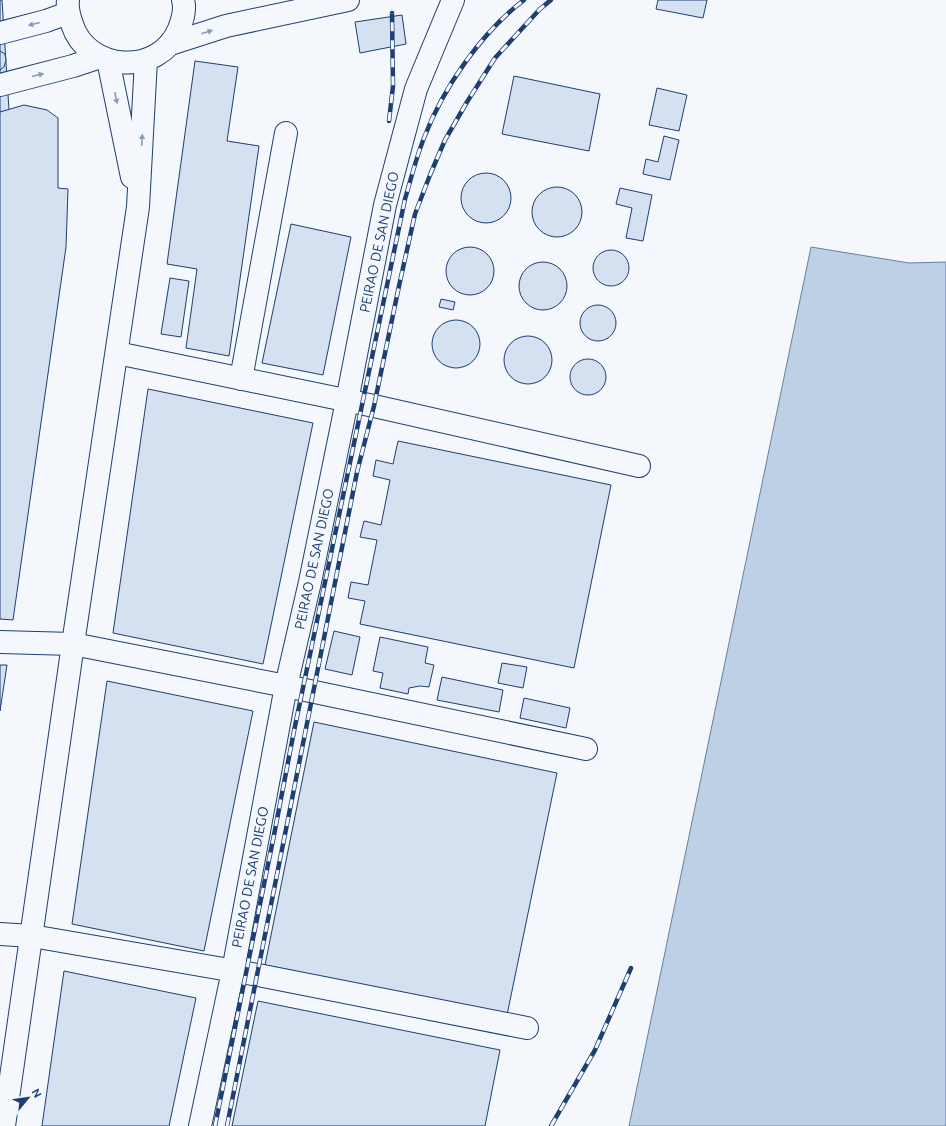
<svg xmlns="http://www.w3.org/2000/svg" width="946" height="1126" viewBox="0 0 946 1126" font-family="Ubuntu,sans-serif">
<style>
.water{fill:#bed0e5;stroke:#687fa3}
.building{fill:#d5e0f0;stroke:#1d3f73}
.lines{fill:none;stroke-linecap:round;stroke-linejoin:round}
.minor-casing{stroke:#1d3f73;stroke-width:24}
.minor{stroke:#f4f7fb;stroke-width:22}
.rail-casing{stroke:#1d3f73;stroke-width:4.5}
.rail{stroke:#f4f7fb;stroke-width:3;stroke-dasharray:9;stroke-linecap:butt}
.oneway{fill:#889bb7}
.labels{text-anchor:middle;stroke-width:3;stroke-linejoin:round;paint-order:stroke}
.street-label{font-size:14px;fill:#1d3f73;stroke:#f4f7fb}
</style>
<rect width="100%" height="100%" fill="#f4f7fb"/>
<path class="water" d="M811,247L909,263L946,262V1126H629Z"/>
<g class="building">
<path d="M0,0H2L9,110L0,112Z"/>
<path d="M658,0H707L703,18L656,9Z"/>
<path d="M402,15L406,44L360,53L355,22Z"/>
<path d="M0,51L5,54L6,60L4,67L0,70Z"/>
<path d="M195,61L238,67L227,141L259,146L229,356L186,348L197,269L167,264Z"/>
<path d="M514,76L600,94L589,151L502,134Z"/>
<path d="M657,88L687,95L679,131L649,125Z"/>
<path d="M24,105L47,110L58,118V188L68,189L66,247L13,620L0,619V112Z"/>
<path d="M664,136L679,140L670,180L643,174L646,159L658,162Z"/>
<circle cx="486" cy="198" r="25"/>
<circle cx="557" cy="212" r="25"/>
<path d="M620,188L652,195L643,241L626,238L632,208L616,204Z"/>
<path d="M291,224L351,237L323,375L262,363Z"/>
<circle cx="470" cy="271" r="24"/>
<circle cx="611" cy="268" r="18"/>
<circle cx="543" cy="286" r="24"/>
<path d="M170,278L189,281L181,337L161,334Z"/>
<path d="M441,299L455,302L453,310L439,307Z"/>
<circle cx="598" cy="323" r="18"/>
<circle cx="456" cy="344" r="24"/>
<circle cx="528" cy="360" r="24"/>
<circle cx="588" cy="377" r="18"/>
<path d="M148,389L313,423L263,664L113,633Z"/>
<path d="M398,441L611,485L574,668L360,624L365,601L348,598L351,582L368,585L377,540L360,537L364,521L381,525L390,480L373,476L376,460L393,464Z"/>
<path d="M334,631L360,637L352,675L325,669Z"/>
<path d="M380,637L428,647L425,663L434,665L429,687L420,686L409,688L408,694L380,688L383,673L373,671Z"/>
<path d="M502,663L527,667L523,688L498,683Z"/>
<path d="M0,665H7L0,711Z"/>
<path d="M442,677L503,690L499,712L437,700Z"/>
<path d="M107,681L253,711L204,951L72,924Z"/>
<path d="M524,698L570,708L566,728L520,718Z"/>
<path d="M314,722L557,773L507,1015L265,965Z"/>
<path d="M64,971L196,998L169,1126H42Z"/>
<path d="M258,1001L500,1050L485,1126H232Z"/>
</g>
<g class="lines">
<defs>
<g id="minor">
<path d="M68,0C67,8 69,16 72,24C87,72 159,77 179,29C182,21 186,10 183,0"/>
<path d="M0,33L46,21L68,13"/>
<path d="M170,44L226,26L348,0"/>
<path d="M108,60L132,177"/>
<path d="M0,85L73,66L100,57"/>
<path d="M117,353L374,406L639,466"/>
<path d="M241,379L286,133"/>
<path d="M0,642L73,644L286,686L586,749"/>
<path d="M0,934L32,936L258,975L527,1028"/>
<path d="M4,1126L73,644L138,207L146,60"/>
<path d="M200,1126L233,971L286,686L310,582L347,401L385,205L416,89L453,0"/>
</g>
</defs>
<use href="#minor" class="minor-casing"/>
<use href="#minor" class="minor"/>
<defs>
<g id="rail">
<path d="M389,121L393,86L392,13"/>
<path d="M215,1126L274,835L294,731L405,199C411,179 416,158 424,138C443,88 481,33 524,0"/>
<path d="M227,1126L357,472L374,406L399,286L415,214L430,175L445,140L467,102L495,58L540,9L551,0"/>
<path d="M551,1126L595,1050L631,968"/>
</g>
</defs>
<use href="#rail" class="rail-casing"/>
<use href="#rail" class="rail"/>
</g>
<defs><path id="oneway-solid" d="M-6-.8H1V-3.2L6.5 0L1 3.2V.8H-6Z"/></defs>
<g class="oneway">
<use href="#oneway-solid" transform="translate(34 24) rotate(166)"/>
<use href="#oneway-solid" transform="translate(207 32) rotate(-18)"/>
<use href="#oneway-solid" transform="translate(38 75) rotate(-14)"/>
<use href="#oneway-solid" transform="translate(116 98) rotate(78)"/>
<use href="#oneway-solid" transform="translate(142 140) rotate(-87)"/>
</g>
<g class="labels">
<g class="street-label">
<text transform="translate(379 242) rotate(-78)" y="5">PEIRAO DE SAN DIEGO</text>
<text transform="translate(314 559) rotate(-78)" y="5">PEIRAO DE SAN DIEGO</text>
<text transform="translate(250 877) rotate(-79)" y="5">PEIRAO DE SAN DIEGO</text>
</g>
</g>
<g transform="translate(28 1098) rotate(61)" stroke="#f4f7fb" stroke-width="3" paint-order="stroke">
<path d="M0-3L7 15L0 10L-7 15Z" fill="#1d3f73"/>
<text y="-6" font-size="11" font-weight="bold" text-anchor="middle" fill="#1d3f73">N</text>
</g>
</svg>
